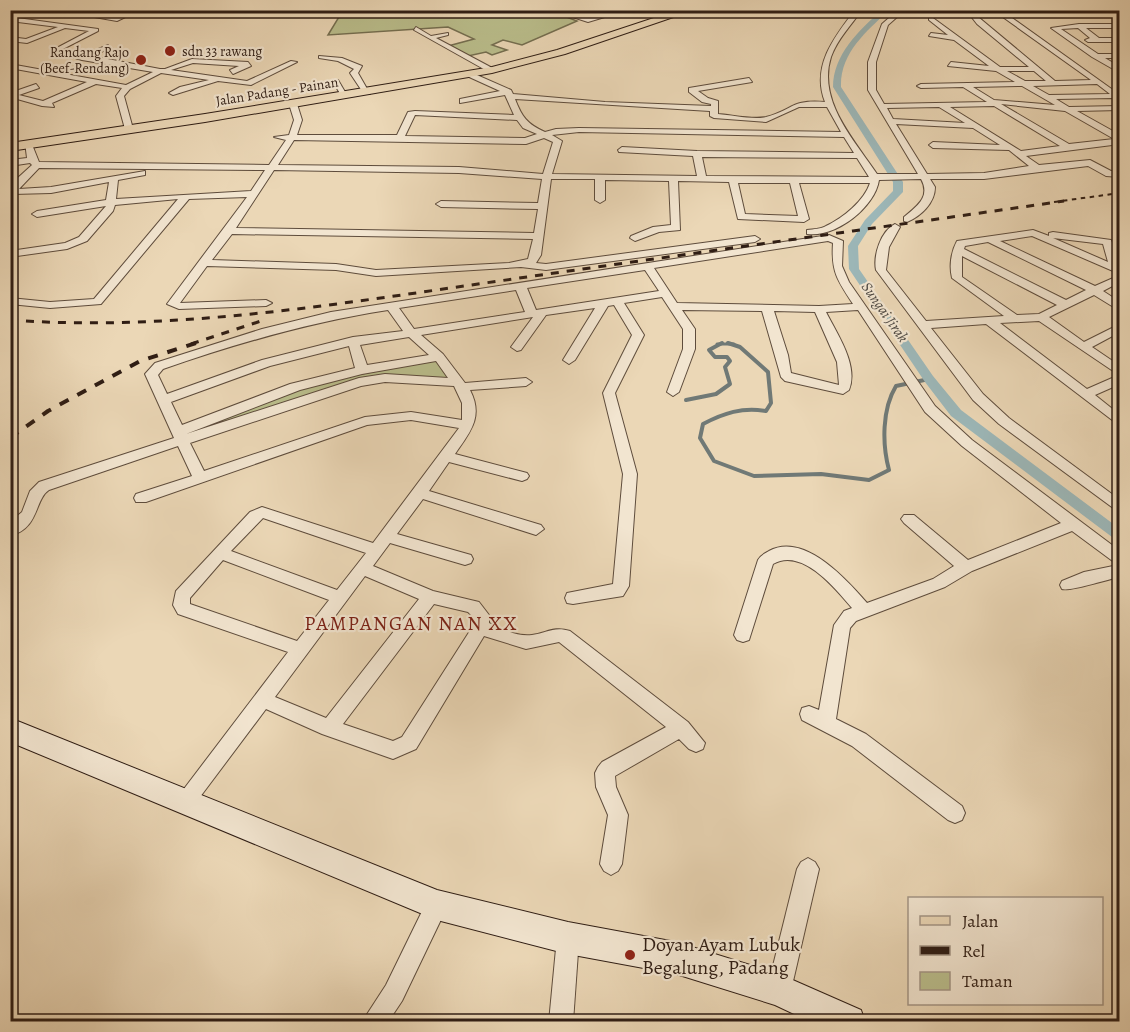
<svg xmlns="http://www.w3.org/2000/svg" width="1130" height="1032" viewBox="0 0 1130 1032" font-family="Alegreya,serif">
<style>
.green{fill:#babe8c;stroke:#746e50;stroke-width:1.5}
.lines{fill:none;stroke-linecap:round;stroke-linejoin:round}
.stream-far1{stroke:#707976;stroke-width:3}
.stream{stroke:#707976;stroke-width:4}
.canal{fill:#9cb7b8;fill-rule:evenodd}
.street-casing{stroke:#5e4c3c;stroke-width:2}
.secondary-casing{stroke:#2f1d14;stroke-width:2}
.primary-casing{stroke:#2f1d14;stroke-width:2}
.street{fill:#f2e5d0;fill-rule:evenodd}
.secondary{fill:#f2e5d0;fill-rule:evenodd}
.primary{fill:#ebd7b6;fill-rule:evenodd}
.rail-far2{stroke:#2f1d14;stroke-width:2;stroke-dasharray:4.5 4.5;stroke-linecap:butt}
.rail-far1{stroke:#2f1d14;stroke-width:3;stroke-dasharray:8 8;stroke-linecap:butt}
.rail{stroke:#2f1d14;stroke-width:4;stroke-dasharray:10 10;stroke-linecap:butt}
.poi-dot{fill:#8f2418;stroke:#f2e5d0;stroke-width:2}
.labels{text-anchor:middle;stroke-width:4.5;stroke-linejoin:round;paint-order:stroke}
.far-poi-label{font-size:14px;fill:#2f1d14;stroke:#f2e5d0;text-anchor:start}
.far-street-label{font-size:14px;fill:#2f1d14;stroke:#f2e5d0}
.far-water-label{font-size:15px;font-style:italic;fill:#504b45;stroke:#f2e5d0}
.quarter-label{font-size:20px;letter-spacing:1.5px;fill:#7a1f14;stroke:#f2e5d0}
.near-poi-label{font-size:20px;fill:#2f1d14;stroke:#f2e5d0;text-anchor:start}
</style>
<rect width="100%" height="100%" fill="#ebd7b6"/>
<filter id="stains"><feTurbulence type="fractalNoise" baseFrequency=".00333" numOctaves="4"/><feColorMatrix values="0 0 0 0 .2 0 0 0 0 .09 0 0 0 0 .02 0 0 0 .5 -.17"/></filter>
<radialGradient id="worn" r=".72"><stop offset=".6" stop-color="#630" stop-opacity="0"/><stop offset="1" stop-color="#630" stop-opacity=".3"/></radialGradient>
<g class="green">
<path d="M548,10L577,21L522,45L503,40L492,45L507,50L492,55L486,52L468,56L448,46L474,39L448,27L328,35L339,17L332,11Z"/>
<path d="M436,359L451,380L374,378L188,435V430L302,386Z"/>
</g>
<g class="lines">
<path class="stream-far1" d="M717,344H734"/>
<g class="stream">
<path d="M728,343L740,347L768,372L771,403L766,411C742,407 724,413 703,424L700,438L714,461L754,476L821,474L869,480L889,470C882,444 882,409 896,386L929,379"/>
<path d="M686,400L716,394L730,384L725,367L730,361L727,357H715L709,350L722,343"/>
</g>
<path class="canal" d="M882,10H889C866,32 840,53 841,87L903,182V192L872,224L858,246L859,269L933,376L961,410L1120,529V543L951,416L925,382L849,269L848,246L865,220L893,191V182L833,87C833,55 859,30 882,10Z"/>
<defs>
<g id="street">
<path d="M71,10L116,17L131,10H140L117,21L66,12Z"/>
<path d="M551,10C564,10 577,18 589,18C603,17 614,10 628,10L588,22Z"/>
<path d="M821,10L817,13L814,11V10Z"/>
<path d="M855,10H862C851,25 837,40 831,57C817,101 855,141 877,174H918L868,90V62L882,24L898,10H905L888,25L876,62V90L884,104L987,102L963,87L921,88L917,86L921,84L1015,82L996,71L948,66L951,62L989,66L954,40L929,36L931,33L948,35L929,20V18H933L1000,67H1029L977,24L970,15L947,10H1120V14L1008,15L1120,95V102L1114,98L1056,99L1069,107L1120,106V110L1077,111L1120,135V144L1026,156L1039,165L1090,160L1111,171H1120V177L1106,176L1088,166L984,179H930L935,187C935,203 921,216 907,222L904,221V217C917,206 931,197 921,179L879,180C875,207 836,238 807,234V230C814,229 821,229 826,226C843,218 864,201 870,183H799L809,219L804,222L738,219L729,182L678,181L680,230L659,232L635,241L630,238L631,236L653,227L671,225L669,181L605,180V200L600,203L595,200V179H551L541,255L536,263L546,264L755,236L760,239L755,242L546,270L521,267L376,276L336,270L207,266L180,303L266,300L272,303L266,306L179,309L167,304L247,197L189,199L101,304L50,308L10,304V298L50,302L94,299L178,199L115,205L113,211L87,241L67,249L10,257V251L65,243L79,237L106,206L37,217L32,214L37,211L106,200L109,182L51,193L13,194L10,185L32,165L30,163L10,166V160L27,158L25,142H31L39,162L269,165L286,140L274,137L289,135L294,120L289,104L293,102L297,104L302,120L297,135H397L408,112L415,111L514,115L505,95L460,103V99L500,91L467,76L470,72L511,90L513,94L605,102L711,106V104L702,102L689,92V88L749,78L752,82L698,91L708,98L718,101V114C732,115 753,120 766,117C793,110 791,99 825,102C811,67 834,37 855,10ZM1000,15L1091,80L1055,81L977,16ZM1007,71H1034L1046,81H1025ZM1097,84L1110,94L1049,95L1033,86ZM1022,86L1055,105L994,100L973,87ZM515,99L710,111V116L714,118L766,122L799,107H827L841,132L579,128L556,129L545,132C527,124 522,117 515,99ZM1001,104L1065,111L1114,139L1069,144ZM994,106L1060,146L1021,151L950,107ZM939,107L965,123L893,119L887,108ZM415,115L517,120L523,128L537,134L525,138L405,136ZM896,124L973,128L1000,145L933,142L929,145L933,148L1009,150L1029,166L984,173L927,174ZM579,132L844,137L854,153L697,151L622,147L618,150L619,152L693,156L697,176L552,174L562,141L552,135ZM544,138L553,142L543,174L459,167L278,165L294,140L526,144ZM702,157L857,158L869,177L706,176ZM39,168L265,170L251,191L116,199L118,180L145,175V171L51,187L19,189ZM274,170L459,173L542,179L538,203L441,201L436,204L441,207L538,209L534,233L236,228ZM738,183H790L798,216L745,214ZM232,234L533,239L528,259L509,263L376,270L336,264L212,260Z"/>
<path d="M10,17L98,29V31L61,50L84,55L108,45L110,48L92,56L160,69H165L192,59L248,62L251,66L233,74L230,70L239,66L193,63L171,70L247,81L291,61L297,62L251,85L218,81L173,95L169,93L180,87L209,80L161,73L130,89L124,96L133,129L129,131L125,129L116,96L122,88L96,84L52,103L54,107L42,106L10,97V93L36,84L39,88L19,95L43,101L87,82L10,68V64L126,85L153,72L82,60L51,51L89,31L65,28L27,43L10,41V37L26,39L58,27L10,21Z"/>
<path d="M1079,24H1120V28H1086L1099,38H1120V42H1088L1085,40L1090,38L1078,28L1061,29L1098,54H1120V58H1105L1120,67V73L1092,57L1051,28Z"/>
<path d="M416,27L431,36L448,33V35L436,38L496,70L489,72L414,30Z"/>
<path d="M319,56L342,58L362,66L358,73L370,94H364L350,73L354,69L338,61L319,58Z"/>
<path d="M332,80H338L348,97H342Z"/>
<rect x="10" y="113" width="4" height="4"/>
<path d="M895,224L900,227L889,247L886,270L926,321L1004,316L952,278C949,266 951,252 957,241L1033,230L1049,236V233L1053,232L1111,240L1120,264V274L1032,236L1000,241L1095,286L1120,275V282L1103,291L1120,302V311L1094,295L1049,317L1084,342L1120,324V332L1092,347L1120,366V384L1095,395L1120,415V426L986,324L931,328L983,394L1009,418L1120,500V513L999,424L973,400L876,270C873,255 881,231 895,224ZM1053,238L1103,244L1108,262ZM988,242L1086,290L1066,300L964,249L965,246ZM962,256L1057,305L1039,314L1017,315L962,277ZM1039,321L1119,375L1087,389L1000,323Z"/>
<path d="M829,235L843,241L842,266L849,282L935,406L972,440L1120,551V577C1108,579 1069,592 1062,589L1060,585L1062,581L1084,572L1118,565L1072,531L972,571L945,587L856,621L850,628L836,719L866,734L962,806L965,813L962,820L955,823L948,820L852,746L802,720L800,714L802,708L809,706L819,710L834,625L844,611L852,608C835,588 802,547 773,564L749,640L743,642L737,640L734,635L758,560C761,555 764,554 769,551C804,532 846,579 867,603L933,579L954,566L904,523L901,519L904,515H914L968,560L1061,523L962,446L925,412L858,310L826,312C837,334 859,365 849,390L843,394L785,381L781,377L762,311L682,310L695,329V349L679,392L673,396L667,392L683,349V329L662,297L624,303L644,335L615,393L637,474L629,586L623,596L573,604L567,603L565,598L567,593L613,584L623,474L603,393L632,335L614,305L608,306L575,360L569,364L563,360L595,308L546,315L521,350L517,351L511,347L533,317L421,335L443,354L465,383L526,378L532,382L526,386L470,390C484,417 470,432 455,454L527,473L529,476L527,479L522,481L449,462L429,491L541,525L544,529L536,535L423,499L397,534L471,555L473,559L471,563L465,565L390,543L373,566L433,591L479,602L489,615V623C503,629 517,637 532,635C547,633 554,626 570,631L688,722L705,743L703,749L696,752L689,749L679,739L615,776L616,787L628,815L622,864L618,871L611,875L604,871L600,864L608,815L596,787L595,773L598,767L602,762L666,727L559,642L526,649L484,636L416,749L393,759L322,734L266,709L191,809L184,812L177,809L174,802L288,652L178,614L173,605L176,591L250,512L262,507L373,543L459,428L411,420L367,425L146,502H136L134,498L136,494L192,476L178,446L49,490C34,500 40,528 10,536V522L22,512L30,491L39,482L174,438L145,374L155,363L262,329L331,312ZM828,241L833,243C831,271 837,280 853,304L819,306L677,303L654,268ZM645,270L659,291L536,310L527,288ZM516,290L525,312L414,329L399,308ZM388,310L403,331L353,337L262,360L167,394L158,375L163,369C238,343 310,322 388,310ZM774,311L815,312L837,362L839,385L791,373L788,355ZM409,337L429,355L367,365L360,345ZM349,346L355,368L290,384L182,425L171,402L270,366ZM436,361L448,378L385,374L359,378L186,434L300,390L362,374ZM385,382L454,386L462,403V420L411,412L365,417L204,471L190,443L361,386ZM263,518L366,553L337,590L231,551ZM223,560L329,600L297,641L190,604V598ZM365,576L419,599L326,718L275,697ZM434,604L468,612L473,617V626L402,737L393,741L343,724Z"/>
<path d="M808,858L815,862L819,869L791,990L787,998L779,1002L771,998L767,990L797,869L801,862Z"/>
<path d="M437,894L445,897L448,905L402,1001L388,1022H362L386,985L429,897Z"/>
<path d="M568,927L576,930L579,938L573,1022H549L557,938L560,930Z"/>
</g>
<path id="secondary" d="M10,718L437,890L568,922L676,942L779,974L861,1010L865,1022H811L775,1005L676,974L568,954L437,920L10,742Z"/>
<path id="primary" d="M678,10H694L565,54L492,73L205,122L10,151V143L205,114L492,67L557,50Z"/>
</defs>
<use href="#street" class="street-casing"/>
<use href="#secondary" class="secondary-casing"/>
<use href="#primary" class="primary-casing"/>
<use href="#street" class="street"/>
<use href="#secondary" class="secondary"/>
<use href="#primary" class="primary"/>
<path class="rail-far2" d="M1054,202L1120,193"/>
<g class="rail-far1">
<path d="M10,320C174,332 336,304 499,281C687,254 876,228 1064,201"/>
<path d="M191,344L261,321"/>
</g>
<path class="rail" d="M10,438L48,411L140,361L196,343"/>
</g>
<g class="poi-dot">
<circle cx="170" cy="51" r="6"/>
<circle cx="141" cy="60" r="6"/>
<circle cx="630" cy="955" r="6"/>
</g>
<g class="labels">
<g class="far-poi-label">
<text x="182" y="56">sdn 33 rawang</text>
<text x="129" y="57" text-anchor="end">Randang Rajo<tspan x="129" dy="16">(Beef-Rendang)</tspan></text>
</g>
<g class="far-street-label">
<text transform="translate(277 91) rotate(-9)" y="5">Jalan Padang - Painan</text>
</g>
<g class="far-water-label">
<text transform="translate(885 312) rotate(55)" y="5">Sungai Jirak</text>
</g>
<g class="quarter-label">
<text x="411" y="630">PAMPANGAN NAN XX</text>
</g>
<g class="near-poi-label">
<text x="642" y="951">Doyan Ayam Lubuk<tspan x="642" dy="23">Begalung, Padang</tspan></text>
</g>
</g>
<rect width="1130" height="1032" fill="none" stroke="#ebd7b6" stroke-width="36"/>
<rect x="12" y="12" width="1106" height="1008" fill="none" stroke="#2f1d14" stroke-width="3"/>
<rect x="18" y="18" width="1094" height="996" fill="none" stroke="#2f1d14" stroke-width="1.5"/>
<rect x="908" y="897" width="195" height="108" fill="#f2e5d0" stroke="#a49585" stroke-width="1.5"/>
<rect x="920" y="916" width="30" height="9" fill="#ebd7b6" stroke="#a49585" stroke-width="1.5"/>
<text x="962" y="927" font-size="18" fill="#2f1d14">Jalan</text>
<rect x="920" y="946" width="30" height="9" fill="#2f1d14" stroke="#a49585" stroke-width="1.5"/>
<text x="962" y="957" font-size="18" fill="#2f1d14">Rel</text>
<rect x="920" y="972" width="30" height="18" fill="#babe8c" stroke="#a49585" stroke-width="1.5"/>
<text x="962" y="987" font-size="18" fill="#2f1d14">Taman</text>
<rect width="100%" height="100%" filter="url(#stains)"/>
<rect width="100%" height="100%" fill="url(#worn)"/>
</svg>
